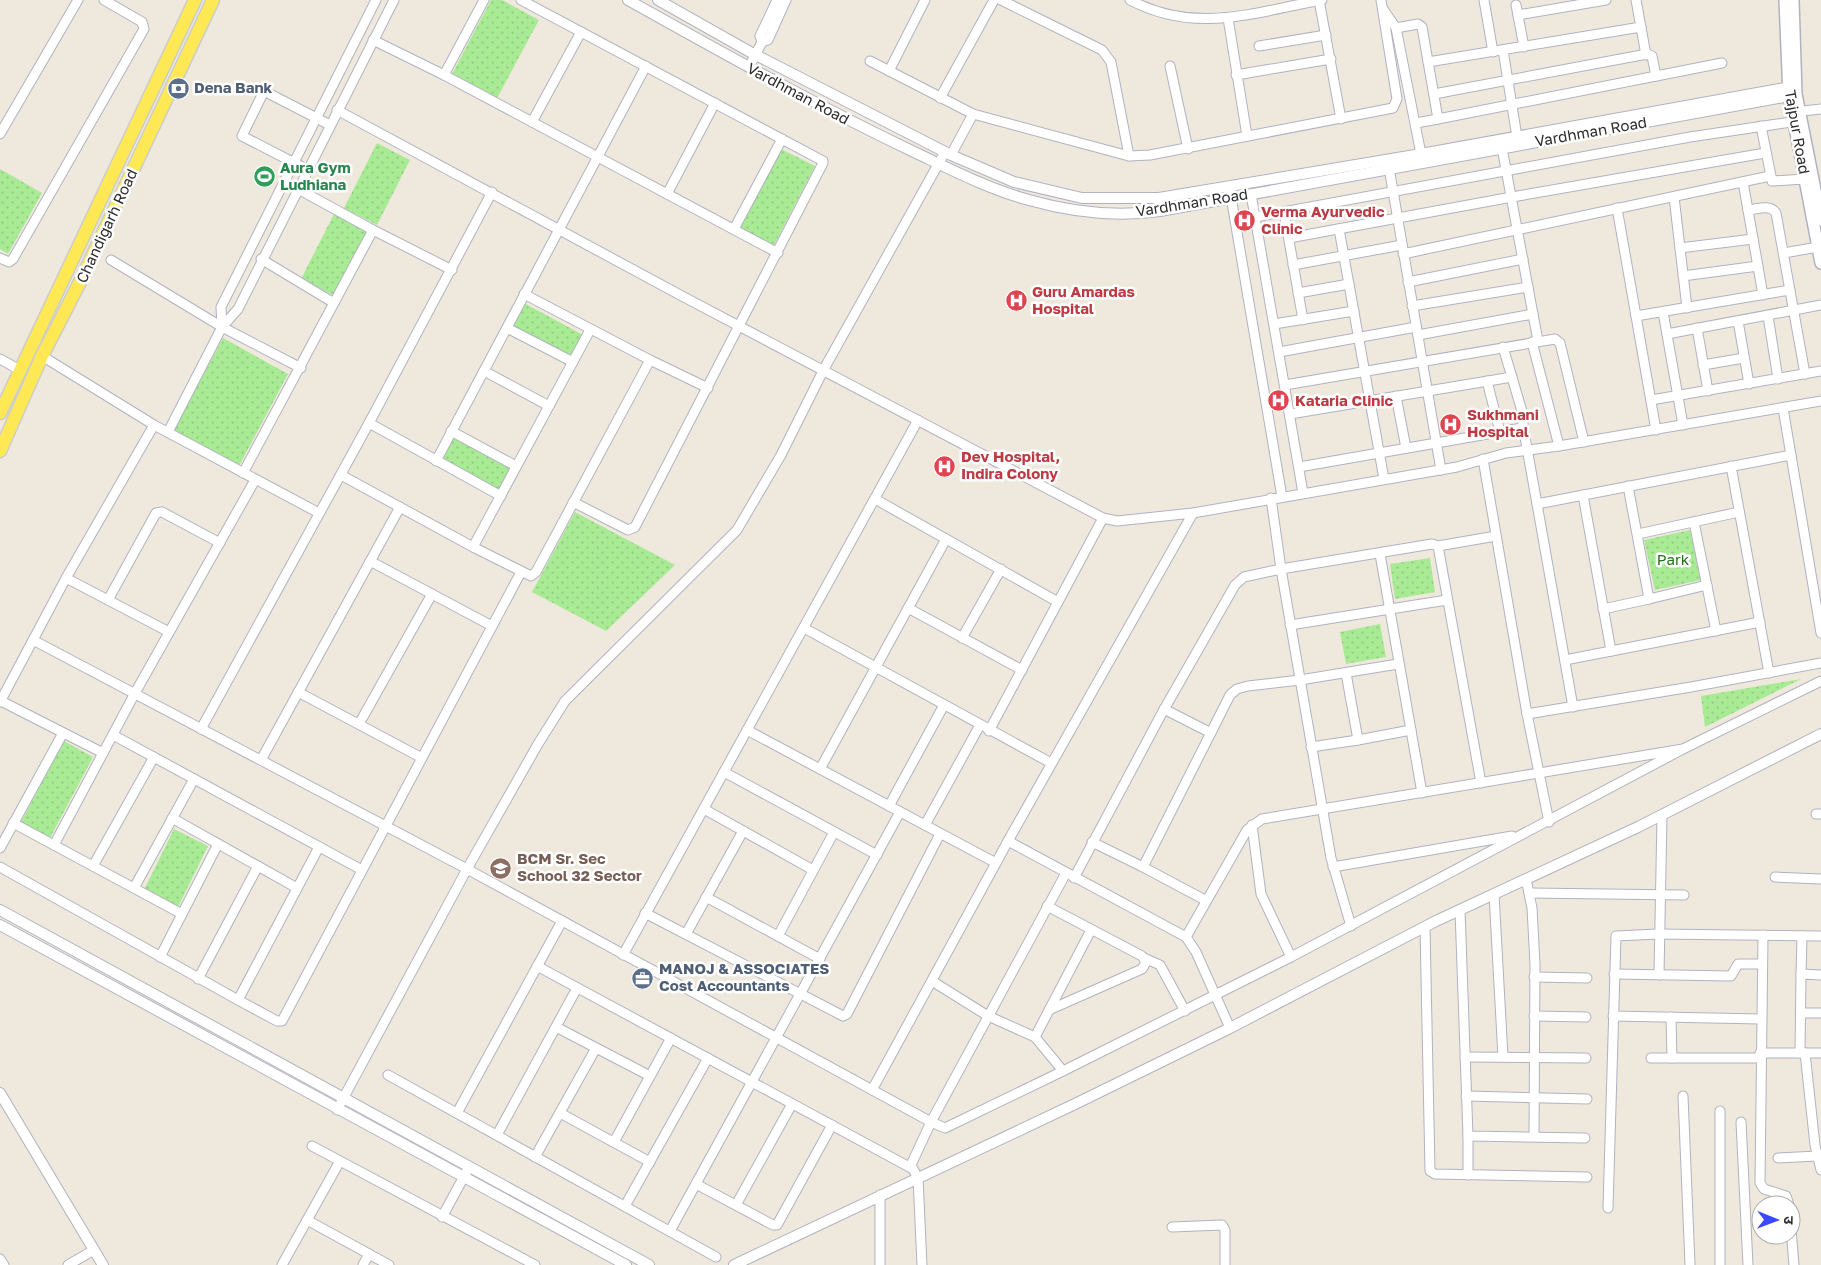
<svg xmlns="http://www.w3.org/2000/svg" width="1821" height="1265" viewBox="0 0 1821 1265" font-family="'Golos Text','Noto Sans Devanagari',sans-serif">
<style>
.park{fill:url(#park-dots)}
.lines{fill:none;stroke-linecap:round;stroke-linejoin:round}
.minor-casing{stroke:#b1b2c1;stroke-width:11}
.tertiary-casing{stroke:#b1b2c1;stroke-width:12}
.secondary-casing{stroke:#b1b2c1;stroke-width:14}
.primary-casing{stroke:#ccc;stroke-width:15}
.minor{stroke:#fff;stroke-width:9}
.tertiary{stroke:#fff;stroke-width:10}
.secondary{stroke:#fff;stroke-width:11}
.primary{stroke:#fee954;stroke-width:12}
.labels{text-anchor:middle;stroke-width:5;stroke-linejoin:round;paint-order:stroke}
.service-label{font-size:15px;font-weight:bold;fill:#4e5e75;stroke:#fff;text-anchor:start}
.street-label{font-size:15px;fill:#2c2c2c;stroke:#fff}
.leisure-label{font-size:15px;font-weight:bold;fill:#27864d;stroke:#fff;text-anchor:start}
.health-label{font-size:15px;font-weight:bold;fill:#be3a42;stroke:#fff;text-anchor:start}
.park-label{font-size:15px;fill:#1d7214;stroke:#fff}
.education-label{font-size:15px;font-weight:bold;fill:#785e54;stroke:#fff;text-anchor:start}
</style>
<defs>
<pattern id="park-dots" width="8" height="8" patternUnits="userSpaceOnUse" patternTransform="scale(1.25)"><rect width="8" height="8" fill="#a9ea95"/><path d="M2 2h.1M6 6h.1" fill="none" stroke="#92c981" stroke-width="1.8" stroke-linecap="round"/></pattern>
</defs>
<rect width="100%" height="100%" fill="#efe9dd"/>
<g class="park">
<path d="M491,0H502L539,20L495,102L450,78Z"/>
<path d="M377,143L410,160L377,225L344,208Z"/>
<path d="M777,147L815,166L773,247L735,228Z"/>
<path d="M0,169L42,193L8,254L0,249Z"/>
<path d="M334,214L368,232L335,296L301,279Z"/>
<path d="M524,303L583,335L572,357L512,326Z"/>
<path d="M223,338L288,374L239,466L174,430Z"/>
<path d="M453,437L511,467L499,490L441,459Z"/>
<path d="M575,512L675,565L606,631L532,592Z"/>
<path d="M1690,530L1701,580L1655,590L1644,540Z"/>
<path d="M1430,558L1435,592L1395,599L1390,564Z"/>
<path d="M1380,624L1386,657L1346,664L1340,632Z"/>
<path d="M1801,679L1705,727L1701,696Z"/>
<path d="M64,741L93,757L50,838L21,822Z"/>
<path d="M174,829L208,846L178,907L144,890Z"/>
</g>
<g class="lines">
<defs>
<g id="minor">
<path d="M521,0L823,161V163L635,527L628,530L573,502"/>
<path d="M1001,0L1102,50L1111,62L1129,156"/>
<path d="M1130,0C1196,35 1254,12 1322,0"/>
<path d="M1319,0L1341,119"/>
<path d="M1484,0L1493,52"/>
<path d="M1636,0L1646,55"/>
<path d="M1516,5L1524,47"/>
<path d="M1383,9L1396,28L1421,154"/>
<path d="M1518,15L1606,0"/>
<path d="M1228,18L1247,136"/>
<path d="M1396,28L1418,24L1422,27L1438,119L1722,63"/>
<path d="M373,40L444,75L778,253"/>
<path d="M762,42L760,36L777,0"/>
<path d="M1259,46L1326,35"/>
<path d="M1503,50L1517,137"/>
<path d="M870,61L973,114L1114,152L1129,156L1150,155L1393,108L1397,99L1381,0"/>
<path d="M1428,62L1641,27"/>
<path d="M1170,66L1188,149"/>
<path d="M749,67L762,42L768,40L786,0"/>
<path d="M889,71L925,0"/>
<path d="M444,75L484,0"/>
<path d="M1236,75L1331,59"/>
<path d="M1434,94L1647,54L1652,56L1656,76"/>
<path d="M940,98L994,0"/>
<path d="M337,110L682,296L1103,518L1117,521L1193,513L1457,467L1506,453L1559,446L1821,401"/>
<path d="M1794,112L1821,109"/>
<path d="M532,122L581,32"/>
<path d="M1416,123L1438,119"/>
<path d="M1761,126L1772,181L1805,179"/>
<path d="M0,134L78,0"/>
<path d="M1502,148L1538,341"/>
<path d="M951,155L973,114"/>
<path d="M1388,162L1441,470"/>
<path d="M308,170L242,136L264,91L330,125"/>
<path d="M1743,182L1763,295"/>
<path d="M298,189L373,230L452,270"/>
<path d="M1230,191L1282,497"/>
<path d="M667,194L715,103"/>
<path d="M1251,194L1303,493"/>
<path d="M1674,197L1687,308"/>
<path d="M1617,208L1656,430"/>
<path d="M1748,210C1758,209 1770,204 1776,213L1805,374"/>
<path d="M1284,212L1303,320"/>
<path d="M1255,217L1690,137L1798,121"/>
<path d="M734,229L782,139"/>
<path d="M1339,229L1384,479"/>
<path d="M1289,238L1512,197L1765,153"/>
<path d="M1680,248L1753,239"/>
<path d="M1784,253L1818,247"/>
<path d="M1403,254L1770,176"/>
<path d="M0,258L9,262L13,259L144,29L142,22L104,0"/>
<path d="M261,259L334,303"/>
<path d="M111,260L222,327L301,368"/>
<path d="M1293,265L1402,245"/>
<path d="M1683,276L1758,266"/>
<path d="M1408,282L1523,259"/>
<path d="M1298,293L1349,284"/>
<path d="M524,294L650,360"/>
<path d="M1412,306L1528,287"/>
<path d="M1663,312L1683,425"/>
<path d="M1636,316L1790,290"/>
<path d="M1768,316L1778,379"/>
<path d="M1738,321L1749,384"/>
<path d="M1274,324L1354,311"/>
<path d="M222,327L221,307L376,0"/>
<path d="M507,328L573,362"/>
<path d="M1697,328L1708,391"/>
<path d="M1667,334L1821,305"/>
<path d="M1418,335L1533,314"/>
<path d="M1532,342L1559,446"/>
<path d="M1279,352L1416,327"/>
<path d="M42,356L154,425L319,513"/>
<path d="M0,359L20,370"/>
<path d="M1703,365L1744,358"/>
<path d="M484,371L549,406"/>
<path d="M1487,381L1500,432"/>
<path d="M1285,385L1555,339L1560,343L1584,442"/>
<path d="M1396,396L1406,448"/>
<path d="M1651,400L1821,371"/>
<path d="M1783,408L1821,633"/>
<path d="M1290,414L1512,377"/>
<path d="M369,423L501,496"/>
<path d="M1523,426L1537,504"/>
<path d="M451,431L516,466"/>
<path d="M168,432L222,327L238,309L394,0"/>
<path d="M1483,459L1527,714L1691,687L1821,663"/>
<path d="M436,461L646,66"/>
<path d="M1731,466L1769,673"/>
<path d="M1299,467L1522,428L1524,418L1503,347"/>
<path d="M243,473L373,230"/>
<path d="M341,475L473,547L531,576L536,572L650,360L708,388"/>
<path d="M1628,486L1649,599L1707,585"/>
<path d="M1583,495L1611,651"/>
<path d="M875,499L1058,602"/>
<path d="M1694,522L1716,631"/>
<path d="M1638,534L1739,512"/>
<path d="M1438,546L1496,536"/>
<path d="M473,547L590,330"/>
<path d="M1380,554L1422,793"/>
<path d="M370,561L492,626"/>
<path d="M66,578L169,632"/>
<path d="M108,600L156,513L162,512L220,543"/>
<path d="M908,608L1022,670"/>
<path d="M1603,609L1649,599"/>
<path d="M1290,625L1447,600"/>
<path d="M804,628L1051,763"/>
<path d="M962,638L1001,569"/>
<path d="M33,640L467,869L931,1122L945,1128L1063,1071L1291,957L1683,749"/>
<path d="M1565,660L1760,622"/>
<path d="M1346,673L1358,740L1411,730"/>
<path d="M298,692L422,758"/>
<path d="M1,701L103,753"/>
<path d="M0,702L66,578L154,425"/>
<path d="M1573,707L1537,504L1791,455"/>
<path d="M1164,709L1211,733"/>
<path d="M1527,714L1549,822"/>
<path d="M359,724L432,594"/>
<path d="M201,729L369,423L492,192"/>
<path d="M747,730L996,863"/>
<path d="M989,731L1103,518"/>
<path d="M113,735L362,870"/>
<path d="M1311,747L1358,740"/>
<path d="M261,760L400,507"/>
<path d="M820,769L946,539"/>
<path d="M724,772L877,855"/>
<path d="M889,806L944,705"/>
<path d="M704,809L813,870"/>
<path d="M1816,814H1821"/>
<path d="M172,818L297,888"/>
<path d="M13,823L182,914"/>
<path d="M925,825L980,725"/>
<path d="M1252,825L1261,894L1291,957"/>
<path d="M1008,841L1186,937L1196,952L1230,1028"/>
<path d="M1092,842L1143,867"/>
<path d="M54,845L135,693L255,480"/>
<path d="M0,848L63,733"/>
<path d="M93,866L154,757"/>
<path d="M0,867L238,1000L277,1021H282L521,572"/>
<path d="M1333,867L1512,836"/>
<path d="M1775,877L1821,879"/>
<path d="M1074,878L1162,713L1235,585L1244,577L1281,569L1271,498"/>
<path d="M1526,879L1532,908L1535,964L1534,1136"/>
<path d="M134,888L194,779"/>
<path d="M1530,893L1684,895"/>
<path d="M1494,894L1503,1057"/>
<path d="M706,897L820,959"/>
<path d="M1205,900L1143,867L1230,695L1237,689L1248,686L1300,680L1398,664"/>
<path d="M1047,906L1142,956L1146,962L1142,969L1049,1010"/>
<path d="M1460,910L1468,1136L1585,1138"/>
<path d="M645,913L843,1016L847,1014L940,834"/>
<path d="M1351,926L1331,858L1281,569L1432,544L1438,546L1481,783"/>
<path d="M1425,927L1430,1171L1435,1174L1587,1177"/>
<path d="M686,934L743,831"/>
<path d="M1763,935L1760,1183L1764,1189L1786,1196L1789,1205"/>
<path d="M778,936L834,832"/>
<path d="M1186,937L1247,830L1262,819L1683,749L1821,681"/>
<path d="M623,955L918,420"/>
<path d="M160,957L218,844"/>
<path d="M1144,958L1160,965L1185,1011"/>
<path d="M537,966L913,1169L918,1178L922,1265"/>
<path d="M1614,974L1731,976L1738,964H1762"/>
<path d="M1801,974L1802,936"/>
<path d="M1659,975L1662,815"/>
<path d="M1534,977L1587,978"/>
<path d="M198,979L258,866"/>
<path d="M932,981L988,1016L1035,1037L1091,930"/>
<path d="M238,1000L319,847"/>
<path d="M1801,1013H1821"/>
<path d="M1534,1016L1586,1017"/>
<path d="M1613,1016L1761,1019"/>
<path d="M1671,1017L1672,1058"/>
<path d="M556,1027L650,1076"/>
<path d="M1035,1037L1063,1071"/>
<path d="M1760,1053H1821"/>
<path d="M1800,1053L1801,974L1821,975"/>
<path d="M1805,1053L1815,1145L1821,1170"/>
<path d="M1465,1057L1586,1058"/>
<path d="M1651,1058H1760"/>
<path d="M388,1075L716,1257"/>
<path d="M872,1090L1008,841L1193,513"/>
<path d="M1466,1096L1587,1099"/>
<path d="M1683,1096L1690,1265"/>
<path d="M337,1110L467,869L538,744L565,701L737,530L781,455L824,369L945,152"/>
<path d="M1720,1111V1265"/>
<path d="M457,1113L562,921"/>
<path d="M560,1113L650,1162"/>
<path d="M1741,1122L1748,1265"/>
<path d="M497,1135L577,988"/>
<path d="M1468,1136V1175"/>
<path d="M614,1142L671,1038"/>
<path d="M312,1146L535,1265"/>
<path d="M535,1157L596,1048"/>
<path d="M1778,1158L1817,1156"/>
<path d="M910,1167L931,1122L1066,873"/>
<path d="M696,1184L773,1225H777L832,1125"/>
<path d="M880,1195V1265"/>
<path d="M736,1205L792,1104"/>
<path d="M625,1206L708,1058"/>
<path d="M1608,1208L1616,936L1658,934L1821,936"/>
<path d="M442,1217L467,1171"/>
<path d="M307,1220L389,1265"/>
<path d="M1172,1227L1222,1225L1225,1230V1265"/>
<path d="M1791,1229L1794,1265"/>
<path d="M670,1231L900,812"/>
<path d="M0,1259L4,1265"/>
<path d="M68,1265L94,1250"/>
<path d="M282,1265L340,1161"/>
<path d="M363,1265L369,1254"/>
</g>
<g id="tertiary">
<path d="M628,0C721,52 814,104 910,150C948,168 988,189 1029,200C1071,212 1117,217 1160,211L1795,95"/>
<path d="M658,0L752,53L951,155L1014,182L1082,198H1159L1421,154L1796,86"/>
<path d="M0,910L649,1265"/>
<path d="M0,925L626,1265"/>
<path d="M0,1093L103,1265"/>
<path d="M734,1265L1075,1104L1230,1028L1436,921L1638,827L1821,734"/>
</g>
<g id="secondary">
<path d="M1785,0L1789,96L1821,263"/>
<path d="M1793,0L1796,94L1821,220"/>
</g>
<g id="primary">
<path d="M0,413L195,0"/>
<path d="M0,451L42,356L80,282L213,0"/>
</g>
</defs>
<use href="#minor" class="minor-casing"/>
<use href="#tertiary" class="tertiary-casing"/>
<use href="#secondary" class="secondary-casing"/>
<use href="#primary" class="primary-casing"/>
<use href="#minor" class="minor"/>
<use href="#tertiary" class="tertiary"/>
<use href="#secondary" class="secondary"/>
<use href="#primary" class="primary"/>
</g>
<defs>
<symbol id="bank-disc" viewBox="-11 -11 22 22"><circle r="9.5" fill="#5c6f8a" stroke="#fff"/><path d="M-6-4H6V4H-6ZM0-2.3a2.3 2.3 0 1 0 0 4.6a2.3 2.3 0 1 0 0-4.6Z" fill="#fff"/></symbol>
<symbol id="stadium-disc" viewBox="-11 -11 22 22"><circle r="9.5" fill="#2e9e5b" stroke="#fff"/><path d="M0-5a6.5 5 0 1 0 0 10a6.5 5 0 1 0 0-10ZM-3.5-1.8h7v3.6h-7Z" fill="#fff"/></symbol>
<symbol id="hospital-disc" viewBox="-11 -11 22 22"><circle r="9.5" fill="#e0444e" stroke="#fff"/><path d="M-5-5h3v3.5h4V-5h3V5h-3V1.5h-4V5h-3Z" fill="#fff"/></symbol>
<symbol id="school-disc" viewBox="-11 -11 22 22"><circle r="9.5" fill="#8d6e63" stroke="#fff"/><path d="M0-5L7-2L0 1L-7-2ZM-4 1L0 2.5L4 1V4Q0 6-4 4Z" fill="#fff"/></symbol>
<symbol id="office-disc" viewBox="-11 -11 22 22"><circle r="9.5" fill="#5c6f8a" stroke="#fff"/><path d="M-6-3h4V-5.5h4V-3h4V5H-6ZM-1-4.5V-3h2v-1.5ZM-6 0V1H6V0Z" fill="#fff"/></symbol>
</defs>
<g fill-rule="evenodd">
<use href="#bank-disc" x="166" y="76" width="25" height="25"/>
<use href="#stadium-disc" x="252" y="164" width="25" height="25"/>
<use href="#hospital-disc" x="1232" y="208" width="25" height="25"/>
<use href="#hospital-disc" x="1004" y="288" width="25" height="25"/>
<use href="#hospital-disc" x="1266" y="388" width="25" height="25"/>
<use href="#hospital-disc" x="1438" y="412" width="25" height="25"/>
<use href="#hospital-disc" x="932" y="454" width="25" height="25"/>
<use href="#school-disc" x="488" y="856" width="25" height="25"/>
<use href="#office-disc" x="630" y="966" width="25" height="25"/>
</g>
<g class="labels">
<g class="service-label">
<text x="194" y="93">Dena Bank</text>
<text x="659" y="974">MANOJ &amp; ASSOCIATES<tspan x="659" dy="17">Cost Accountants</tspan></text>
</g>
<g class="street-label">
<text transform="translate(798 94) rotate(28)" y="5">Vardhman Road</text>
<text transform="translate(1591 132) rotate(-10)" y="5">Vardhman Road</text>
<text transform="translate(1797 132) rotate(80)" y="5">Tajpur Road</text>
<text transform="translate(1192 203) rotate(-9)" y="5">Vardhman Road</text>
<text transform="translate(107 226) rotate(-65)" y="5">Chandigarh Road</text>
</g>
<g class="leisure-label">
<text x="280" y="173">Aura Gym<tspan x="280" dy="17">Ludhiana</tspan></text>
</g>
<g class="health-label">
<text x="1261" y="217">Verma Ayurvedic<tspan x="1261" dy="17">Clinic</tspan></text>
<text x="1032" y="297">Guru Amardas<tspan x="1032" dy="17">Hospital</tspan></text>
<text x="1295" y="406">Kataria Clinic</text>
<text x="1467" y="420">Sukhmani<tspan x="1467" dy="17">Hospital</tspan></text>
<text x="961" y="462">Dev Hospital,<tspan x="961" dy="17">Indira Colony</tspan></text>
</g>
<g class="park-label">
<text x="1673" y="565">Park</text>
</g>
<g class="education-label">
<text x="517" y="864">BCM Sr. Sec<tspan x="517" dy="17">School 32 Sector</tspan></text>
</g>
</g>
<g transform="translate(1776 1220) rotate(91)"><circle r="24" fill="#ffffff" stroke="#ababab"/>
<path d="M0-4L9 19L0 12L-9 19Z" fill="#3a49ff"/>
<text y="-8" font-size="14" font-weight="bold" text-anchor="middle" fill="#2c2c2c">उ</text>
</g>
</svg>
